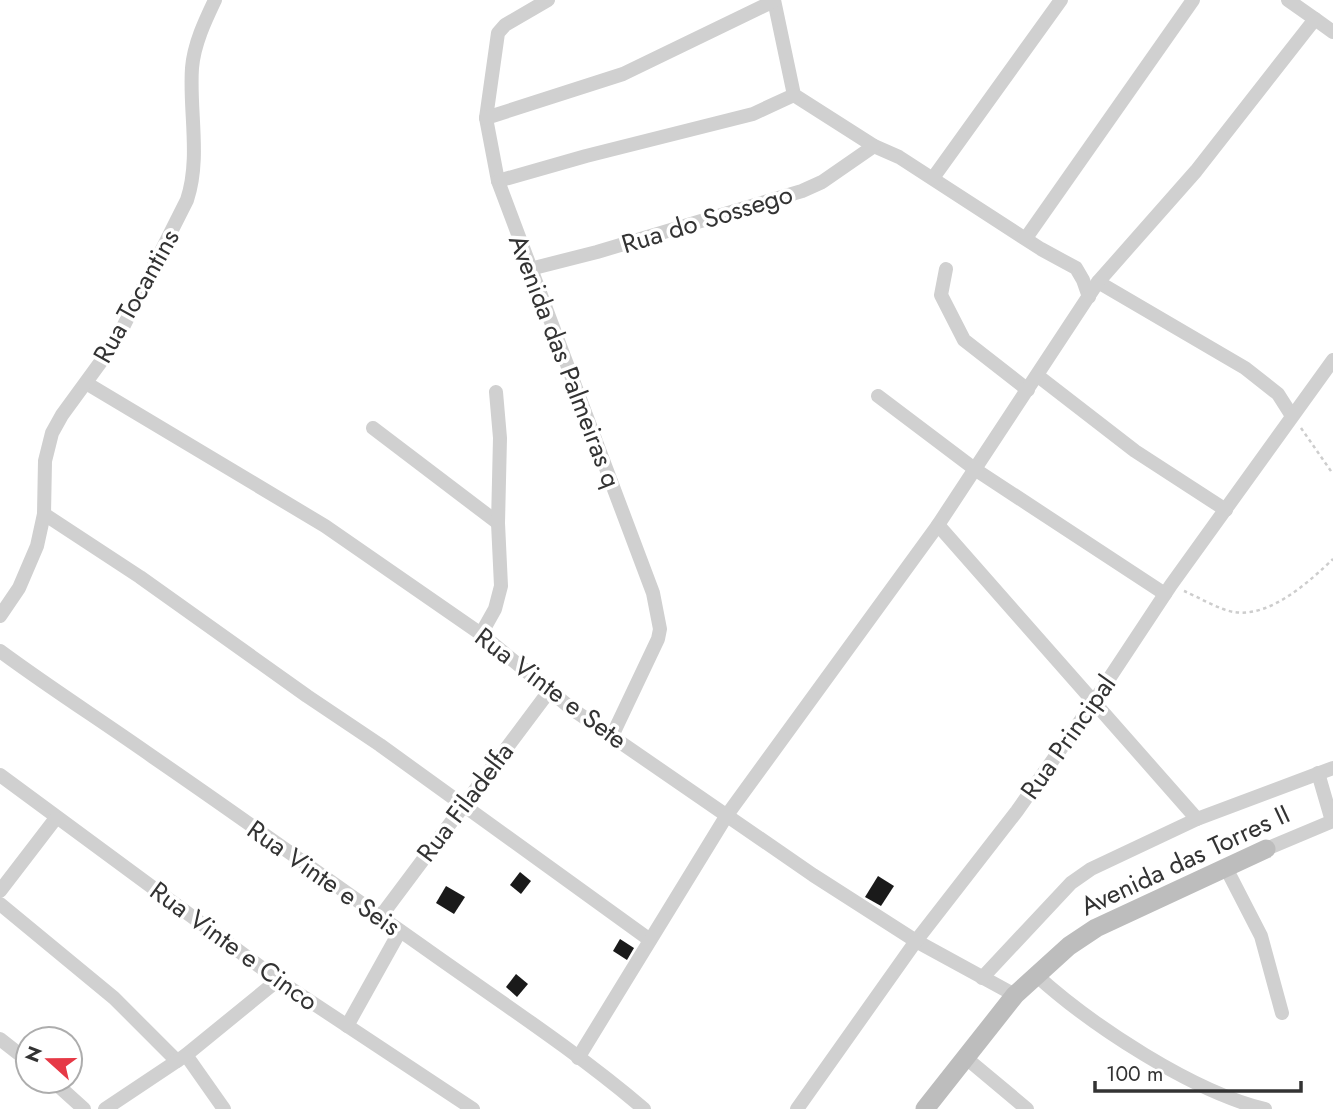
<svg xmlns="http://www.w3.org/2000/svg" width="1333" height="1109" viewBox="0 0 1333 1109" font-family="Jost,sans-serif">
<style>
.building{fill:#1a1a1a}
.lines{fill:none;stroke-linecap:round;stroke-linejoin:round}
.path{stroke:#cdcdcd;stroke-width:2.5;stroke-dasharray:3.5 3.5;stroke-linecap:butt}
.street{stroke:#d0d0d0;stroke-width:14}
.secondary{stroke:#bdbdbd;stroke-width:19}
.labels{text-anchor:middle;stroke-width:7;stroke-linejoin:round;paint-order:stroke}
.street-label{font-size:26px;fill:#333;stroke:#fff}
</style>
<rect width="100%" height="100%" fill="#fff"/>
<g class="building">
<path d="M520,872L531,881L521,894L510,885Z"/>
<path d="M878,876L894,886L881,906L865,897Z"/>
<path d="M446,886L465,897L454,914L436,903Z"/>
<path d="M620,939L634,948L627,960L613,951Z"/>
<path d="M516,974L528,984L517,997L506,987Z"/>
</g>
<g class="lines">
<g class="path">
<path d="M1301,428L1333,474"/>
<path d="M1184,591C1198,597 1220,610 1234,612C1270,618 1310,581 1333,559"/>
</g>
<g class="street">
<path d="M548,0L505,25L498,33L486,118L498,181L653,593L660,629L658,639L612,736"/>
<path d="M774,0L794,95L874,146L899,157L1041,249L1076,268L1083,280L1089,297"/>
<path d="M1315,19L1333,32"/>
<path d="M486,118L623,74L774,1"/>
<path d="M933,178L1061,0"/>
<path d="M498,181L586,156L753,114L794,95"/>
<path d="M1026,238L1193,0"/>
<path d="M530,269L597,252L802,191L822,182L874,146"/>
<path d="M946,269L941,295L964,340L1028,390"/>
<path d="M1098,282L1245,368L1278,394L1292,416"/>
<path d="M1038,376L1135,451L1226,510"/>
<path d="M86,383L325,526L481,634L572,709L813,875L916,941L1015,995"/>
<path d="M878,396L976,470L1165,594"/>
<path d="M373,428L498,523"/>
<path d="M44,514L140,577L307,696L380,745L650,940"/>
<path d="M938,525L1197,819"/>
<path d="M0,616L19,588L37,546L44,514L45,461L52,433L62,415L116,341L187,200C201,158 189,111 192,68C194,44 205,21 215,0"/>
<path d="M481,634L495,609L501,586L498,523L500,438L496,392"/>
<path d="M0,651C50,688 102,721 153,757C245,820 335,885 426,949C499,1001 576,1051 644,1109"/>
<path d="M1318,773L1332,821"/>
<path d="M0,775L278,980L473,1109"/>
<path d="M1266,849L1333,821"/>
<path d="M1226,868L1261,936L1282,1013"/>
<path d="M0,891L56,818"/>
<path d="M0,904L114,998L177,1061"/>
<path d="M381,916L550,690"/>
<path d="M1036,975C1091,1025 1193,1092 1265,1109"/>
<path d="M982,978L1071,883L1091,869L1197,819L1333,768"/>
<path d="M347,1026L400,931"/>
<path d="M0,1039L28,1061"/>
<path d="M186,1055L224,1109"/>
<path d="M578,1058L727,815L938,525L1098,282L1196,171L1315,19L1288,0"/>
<path d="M966,1058L1027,1109"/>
<path d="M53,1081L84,1109"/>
<path d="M105,1109L186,1055L278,980"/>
<path d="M797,1109L916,941L1017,811L1093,703L1171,585L1333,360"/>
</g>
<path class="secondary" d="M925,1109L1015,995L1069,946L1096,928L1266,849"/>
</g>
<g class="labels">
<g class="street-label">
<text transform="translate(707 219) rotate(-17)" y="9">Rua do Sossego</text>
<text transform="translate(136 296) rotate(-61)" y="9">Rua Tocantins</text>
<text transform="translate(565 361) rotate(69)" y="9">Avenida das Palmeiras q</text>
<text transform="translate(551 688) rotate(37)" y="9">Rua Vinte e Sete</text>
<text transform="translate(1068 737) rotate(-55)" y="9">Rua Principal</text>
<text transform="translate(465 802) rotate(-53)" y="9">Rua Filadelfa</text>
<text transform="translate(1185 860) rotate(-25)" y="9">Avenida das Torres II</text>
<text transform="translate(324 878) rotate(35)" y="9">Rua Vinte e Seis</text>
<text transform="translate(234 946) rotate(36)" y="9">Rua Vinte e Cinco</text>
</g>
</g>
<g transform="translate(49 1060) rotate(291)"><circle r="33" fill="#ffffff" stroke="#adadad" stroke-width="2"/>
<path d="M0-5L12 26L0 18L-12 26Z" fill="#e63946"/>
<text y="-10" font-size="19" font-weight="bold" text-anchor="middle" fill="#333333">N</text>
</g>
<path d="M1095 1081v10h206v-10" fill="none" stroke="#333333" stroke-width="3.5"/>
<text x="1106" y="1081" font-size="21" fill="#333333" stroke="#ffffff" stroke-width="5" paint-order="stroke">100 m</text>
</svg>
